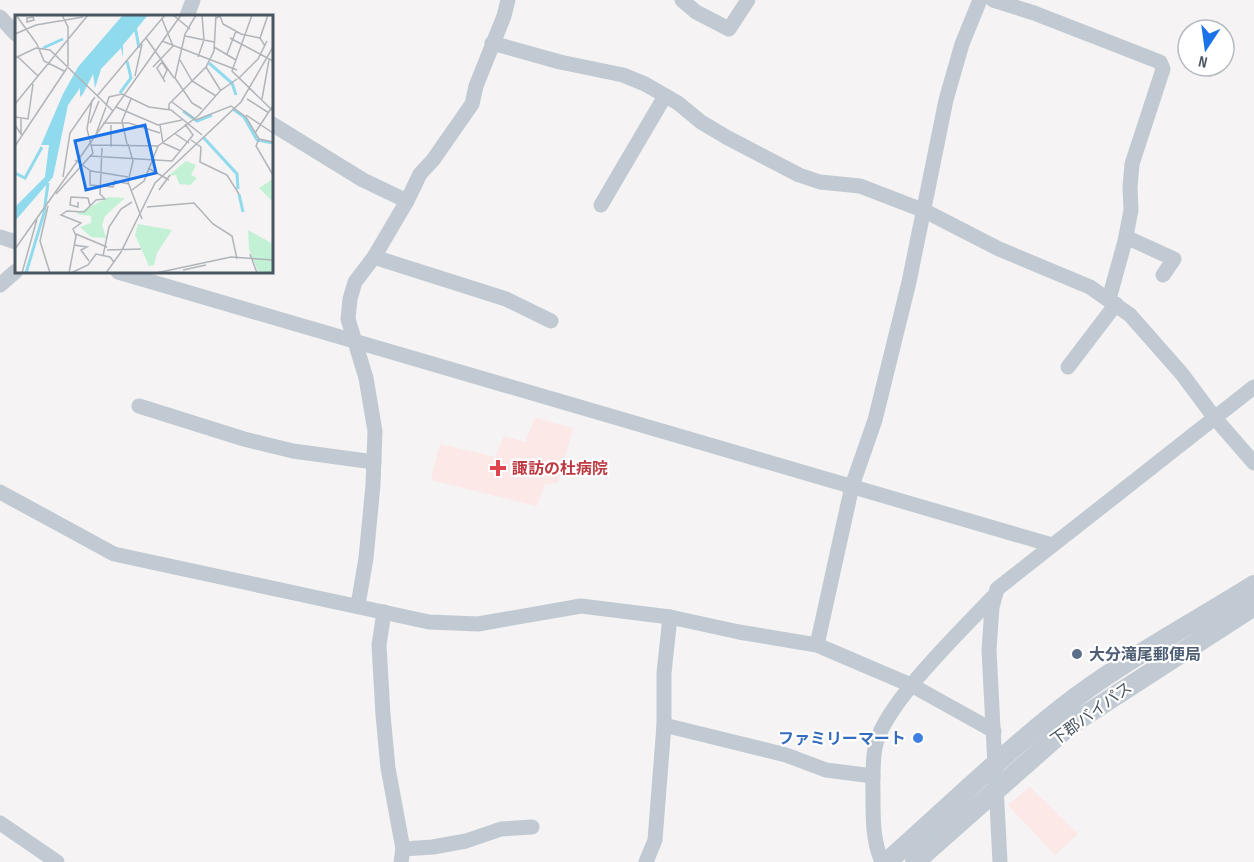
<svg xmlns="http://www.w3.org/2000/svg" width="1254" height="862" viewBox="0 0 1254 862" font-family="'Sofia Sans Condensed','Noto Sans JP',sans-serif">
<style>
.medical{fill:#fce8e6}
.lines{fill:none;stroke-linecap:round;stroke-linejoin:round}
.minor{stroke:#c1cad2;stroke-width:15}
.tertiary{stroke:#c1cad2;stroke-width:20}
.health-dot{fill:#e0444e;stroke:#fff;stroke-width:2}
.service-dot{fill:#5c6f8a;stroke:#fff;stroke-width:2}
.shop-dot{fill:#3f7fe0;stroke:#fff;stroke-width:2}
.labels{text-anchor:middle;stroke-width:4.5;stroke-linejoin:round;paint-order:stroke}
.health-label{font-size:16px;font-weight:bold;fill:#be3a42;stroke:#fff;text-anchor:start}
.service-label{font-size:16px;font-weight:bold;fill:#4e5e75;stroke:#fff;text-anchor:start}
.street-label{font-size:16px;fill:#4a5661;stroke:#fff}
.shop-label{font-size:16px;font-weight:bold;fill:#366cbe;stroke:#fff;text-anchor:end}
.inset-river{fill:none;stroke:#90daee;stroke-width:3}
.inset-road{fill:none;stroke:#b1b4b9;stroke-width:1.5}
.view{fill:#1a73e8;fill-opacity:0.15;stroke:#1a73e8;stroke-width:3}
.inset-edge{fill:none;stroke:#4a5661;stroke-width:3}
</style>
<rect width="100%" height="100%" fill="#f5f3f3"/>
<g class="medical">
<path d="M535,418L573,428L558,483L545,484L537,506L431,480L440,444L495,457L504,436L525,442Z"/>
<path d="M1030,787L1078,834L1055,855L1008,805Z"/>
</g>
<g class="lines">
<g class="minor">
<path d="M682,0L696,12L729,29L748,0"/>
<path d="M993,0L1034,13L1160,62L1163,69L1132,164L1130,187L1131,210L1125,241L1109,299"/>
<path d="M187,16L193,0"/>
<path d="M0,17L16,34"/>
<path d="M492,43L560,62L623,75L645,84L678,103L701,122L728,138L799,175L820,182L860,186L925,211L999,249L1090,287L1130,315L1182,374L1214,417L1254,463"/>
<path d="M272,124L363,180L407,201"/>
<path d="M601,205L665,96"/>
<path d="M0,237L16,242"/>
<path d="M1126,237L1174,259L1163,275"/>
<path d="M374,257L506,299L551,321"/>
<path d="M118,272L1052,545"/>
<path d="M0,285L16,271"/>
<path d="M1068,367L1116,304"/>
<path d="M139,406L244,439L293,451L374,462"/>
<path d="M0,492L114,554L429,622L478,624L581,606L670,617L739,632L817,645L913,686L994,731"/>
<path d="M358,605L366,558L373,485L375,431L366,378L348,319L350,299L355,282L374,257L407,201L420,174L433,160L472,104L476,86L504,16L508,0"/>
<path d="M384,612L379,645L383,715L388,768L403,849L401,862"/>
<path d="M817,645L852,486L875,420L909,282L946,100L962,44L980,0"/>
<path d="M664,725L786,755L826,770L873,776"/>
<path d="M0,823L57,862"/>
<path d="M403,849L433,847L466,841L501,829L532,827"/>
<path d="M646,862L655,840L664,725V673L670,617"/>
<path d="M882,862C873,841 873,821 873,799C873,782 872,765 875,748C882,706 962,630 993,597"/>
<path d="M1000,862L989,650L992,607L997,589L1254,387"/>
</g>
<g class="tertiary">
<path d="M887,862C949,807 1010,747 1076,697C1133,655 1195,622 1254,585"/>
<path d="M915,862L1070,725L1254,606"/>
</g>
</g>
<path class="health-dot" d="M495 459h6v6h6v6h-6v6h-6v-6h-6v-6h6z"/>
<circle class="service-dot" cx="1077" cy="654" r="6"/>
<circle class="shop-dot" cx="918" cy="738" r="6"/>
<g class="labels">
<g class="health-label">
<text x="512" y="474">諏訪の杜病院</text>
</g>
<g class="service-label">
<text x="1089" y="660">大分滝尾郵便局</text>
</g>
<g class="street-label">
<text transform="translate(1091 713) rotate(-36)" y="6">下郡バイパス</text>
</g>
<g class="shop-label">
<text x="906" y="744">ファミリーマート</text>
</g>
</g>
<g transform="translate(15 15)">
<rect width="258" height="258" fill="#f5f3f3"/>
<path d="M171,146L181,150L176,160L182,163L175,170L164,169L161,160L153,161ZM258,164V183L256,185L244,173ZM94,182L110,183L90,201L87,210L91,223L76,222L65,212L60,214L76,208V201L61,199ZM123,209L157,215L142,238L139,250L134,251L120,220ZM233,215L258,229V258L243,256L234,234Z" fill="#c3f1d5"/>
<path d="M108,0H133L108,30V43L106,33L86,54L80,73L78,59L68,79L65,82V73L53,90L38,162L0,206V192L30,162L34,130H26L48,79L63,52Z" fill="#90daee"/>
<path class="inset-river" d="M120,11L124,33M28,33L48,24M194,48L217,68L221,80M105,78L116,63L112,46M218,94L229,102L242,125L258,128M168,96L182,106L197,100M188,122L222,159L223,174M0,158L10,163L27,132M224,179L228,197M11,258L29,198L33,168"/>
<path class="inset-road" d="M1,0L22,29L29,46L49,56M47,0L53,12V51M158,0L175,14M181,0L170,19L160,63L177,88L187,94M237,0L217,56L258,96M18,2L19,5L12,7V3ZM201,3L205,1L208,9L226,19L245,23M0,19L21,10L68,2M170,21L199,27M131,23L159,63M215,23L258,46M147,26L222,55M250,31L245,23L253,0M199,32L221,45M212,39L221,16M2,41L23,61M183,42L189,25L187,0M0,43L21,33L35,35L98,96M165,45L177,66L201,81M138,52L158,31L147,4M191,52L206,76M120,61L127,29M148,64L152,55L147,47L142,53L150,67M223,64L243,44L252,26M82,81L150,0M232,84L254,98M247,84L254,45M157,87L181,105L216,91L231,102L244,124L258,127M0,89L73,0M91,91L94,82L107,79L134,92L156,95L187,120M101,92L143,110L167,105M154,94V89L191,52L199,36L201,0M231,100L258,118M0,102L13,104L18,69M75,108L84,86M88,108H114L145,118M0,110L6,119V103M145,110L148,128M159,118L174,128M240,118L257,92M81,119L91,92M244,124L241,131L258,160M176,125L186,132L185,147L212,160L224,179M148,128L166,136M112,129L107,106L116,84M113,129L118,146L113,167L127,204M76,130L143,131L183,101L205,76L222,64M0,131L52,53M96,132V110M75,141L157,146L178,120L170,109M60,145L76,156L113,162M133,153L154,165M75,156V170L98,172L100,166L114,169M48,162L55,118L80,82M117,175L129,166L143,131M144,175L155,160M41,179L78,138L72,114L77,85M63,187V192L55,190L56,182L73,183L75,191M33,191L25,226L35,258M132,192L179,188L198,209L217,221L222,244M61,219L92,232M59,230L72,232L66,235L74,246M0,234L166,0M92,235L126,234M235,239L242,258M88,241L94,212L106,194L117,187M168,255L191,250M7,258L22,204M54,258L61,221L58,214L66,208L46,200L52,196L69,197L81,185L90,184L85,179L87,133M56,258L73,250L81,239L95,242L99,247M91,258L106,237L140,168L226,87L258,32M141,258L216,242L258,245"/>
<path class="view" d="M130,110L141,158L71,175L60,126Z"/>
<rect width="258" height="258" class="inset-edge"/>
</g>
<g transform="translate(1206 48) rotate(193)"><circle r="28" fill="#ffffff" stroke="#b7bbc0" stroke-width="1.5"/>
<path d="M0-4.5L10 22L0 15L-10 22Z" fill="#1a73e8"/>
<text y="-9" font-size="16" font-weight="bold" text-anchor="middle" fill="#4a5661">N</text>
</g>
</svg>
